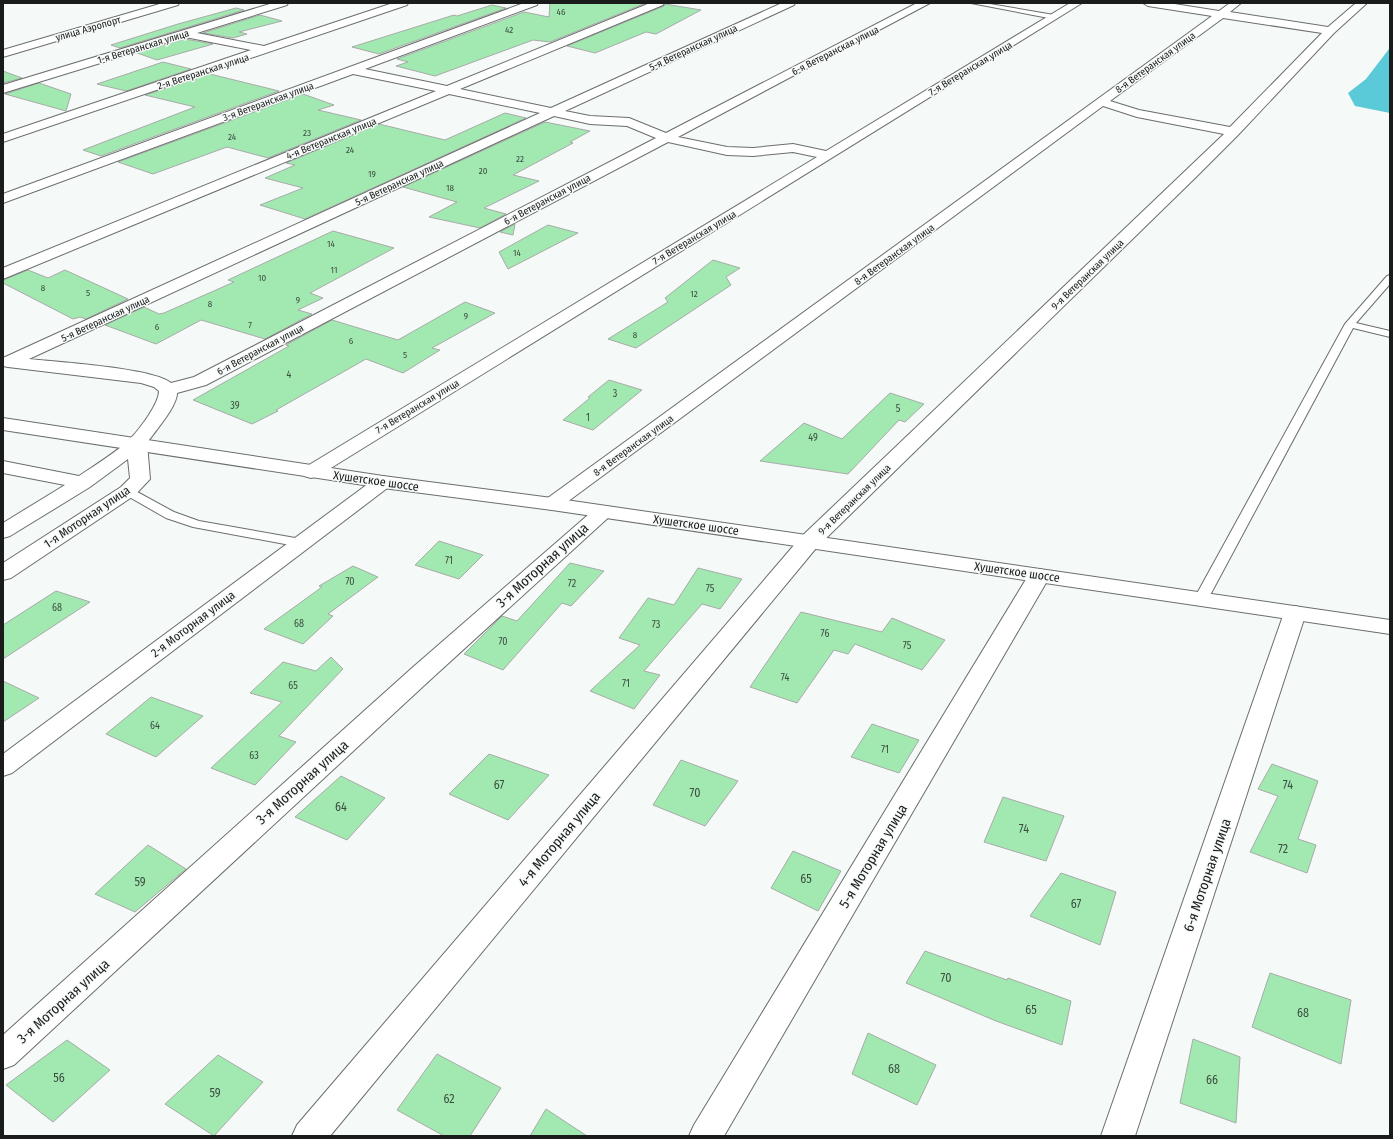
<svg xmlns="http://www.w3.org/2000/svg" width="1393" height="1139" viewBox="0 0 1393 1139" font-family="'Fira Sans Condensed',sans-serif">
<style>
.water{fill:#5ac9d8}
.building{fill:#a2e8b1;stroke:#a8aba8}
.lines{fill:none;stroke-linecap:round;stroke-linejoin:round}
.lane-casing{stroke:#6a6e6c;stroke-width:2}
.street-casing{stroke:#6a6e6c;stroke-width:2}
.secondary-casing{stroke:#6a6e6c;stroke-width:2}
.primary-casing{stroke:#6a6e6c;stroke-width:2}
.lane{fill:#fff;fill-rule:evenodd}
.street{fill:#fff;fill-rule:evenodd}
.secondary{fill:#fff;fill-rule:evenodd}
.primary{fill:#fff;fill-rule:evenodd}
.labels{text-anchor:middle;stroke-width:3;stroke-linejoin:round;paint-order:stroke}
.far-number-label{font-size:9px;fill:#3c4e40}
.far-street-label{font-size:10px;fill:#1a1b1b;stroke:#f5f9f7}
.number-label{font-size:10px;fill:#3c4e40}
.street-label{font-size:12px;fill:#1a1b1b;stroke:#f5f9f7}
.near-number-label{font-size:12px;fill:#3c4e40}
.near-street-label{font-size:14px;fill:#1a1b1b;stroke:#f5f9f7}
</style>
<rect width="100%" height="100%" fill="#f5f9f7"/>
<path class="water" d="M1389,29L1390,113L1355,106L1348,93L1366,79L1389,49Z"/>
<g class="building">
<path d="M550,3H646L550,42L533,40L435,76L396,66L408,62L397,59L524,12L549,17Z"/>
<path d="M665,4L701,10L656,34L646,32L595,53L567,46L664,6Z"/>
<path d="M492,5L506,8L379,54L352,47L454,15L457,16Z"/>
<path d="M236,8L244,10L120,48L111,45L178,24Z"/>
<path d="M260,15L282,21L239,32L247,34L233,38L203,33Z"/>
<path d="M185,39L213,44L157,60L137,53Z"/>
<path d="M163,62L191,69L126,91L97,84Z"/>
<path d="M3,71L22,78L3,83Z"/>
<path d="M210,74L279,91L101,156L83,150L195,107L145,95Z"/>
<path d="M39,83L71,94L66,111L5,94Z"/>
<path d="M303,94L334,105L318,110L361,120L268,158L227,147L153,174L118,162Z"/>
<path d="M505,113L526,118L305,219L260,205L303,188L265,178L295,165L286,163L379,124L445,140Z"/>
<path d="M545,122L590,131L570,142L573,143L513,175L539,181L484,208L506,214L480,228L429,217L457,202L403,187Z"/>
<path d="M515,224L513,235L500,232Z"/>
<path d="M548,225L578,233L508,269L499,252Z"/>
<path d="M333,231L394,248L310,293L323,298L298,310L312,314L265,339L201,320L156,344L105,325L144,307L159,314L164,313L234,282L228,280Z"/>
<path d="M713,260L740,268L726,277L731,285L636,348L608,339L668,302L665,298Z"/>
<path d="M28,270L48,278L65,270L128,299L86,319L80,317L73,319L3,283V280Z"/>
<path d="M465,302L495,313L432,348L440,350L403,373L366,359L276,410L278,411L252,424L193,400L289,346L286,345L332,320L398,340Z"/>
<path d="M609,380L642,390L593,430L563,420L590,398L588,397Z"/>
<path d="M890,393L924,404L905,422L899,420L848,474L760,461L804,423L842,439Z"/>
<path d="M439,541L483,555L459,579L415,565Z"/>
<path d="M570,563L604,571L571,606L562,603L503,670L464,654L502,616L517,621Z"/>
<path d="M353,566L378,577L328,614L333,616L303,644L264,629L322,587L319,586Z"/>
<path d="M698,568L742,579L720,609L702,604L644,671L660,675L634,709L590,691L640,645L619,638L648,598L674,605Z"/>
<path d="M56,591L90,602L3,659V625Z"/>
<path d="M801,612L882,632L892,618L945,640L922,670L855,644L848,654L834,650L797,703L750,687Z"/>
<path d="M331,657L343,669L279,736L296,742L255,785L211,768L282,702L250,693L283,662L316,671Z"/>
<path d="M3,681L39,698L3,722Z"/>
<path d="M151,697L203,716L156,757L106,734Z"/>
<path d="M872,724L919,740L899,773L851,757Z"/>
<path d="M489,754L549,775L508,820L449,794Z"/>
<path d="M681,760L738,781L705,826L653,805Z"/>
<path d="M1272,764L1318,781L1298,839L1316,845L1307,873L1250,852L1278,796L1258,789Z"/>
<path d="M341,776L385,798L347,840L295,817Z"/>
<path d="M1003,797L1064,816L1046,861L984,842Z"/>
<path d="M148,845L186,869L135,912L95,894Z"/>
<path d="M793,851L841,871L818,911L771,888Z"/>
<path d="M1061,873L1116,892L1100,945L1030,916Z"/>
<path d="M925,951L1007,980L1008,978L1071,1001L1062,1045L996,1021L906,983Z"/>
<path d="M1270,973L1351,1000L1341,1064L1252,1027Z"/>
<path d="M868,1033L936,1065L917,1105L852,1074Z"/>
<path d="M1193,1039L1240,1057L1236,1123L1180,1103Z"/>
<path d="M67,1040L110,1070L53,1122L6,1085Z"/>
<path d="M437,1054L501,1088L470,1136H444L397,1110Z"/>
<path d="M218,1055L263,1082L214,1136L165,1104Z"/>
<path d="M546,1109L587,1136H530Z"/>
</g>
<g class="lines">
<defs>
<g id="lane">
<path d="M971,3H984L1054,15L1057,17L1054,19Z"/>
<path d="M1390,275V284L1356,323L1390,331V337L1353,328L1208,599L1206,602H1196L1194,599L1345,324L1387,276Z"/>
<path d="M128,487L174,512L199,521L301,539L305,540L307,543L305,546L301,547L193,527L166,518L124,494L122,491L124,488Z"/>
</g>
<g id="street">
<path d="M273,3H288L287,5L197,33L264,46L393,3H408L407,5L3,142V134L251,50L185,37L3,93V85Z"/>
<path d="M524,3H538L537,5L365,69L447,86L650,3H664L663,5L460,89L551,108L782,3H795L794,5L565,111L590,116L629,118L666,133L917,3H930L678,137L727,147L753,148L793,144L826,151L1070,3H1082L318,476L311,478L304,476L301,472L304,468L817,157L793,152L753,156L727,155L668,142L206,385L177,393C177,407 155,431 147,443L150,479L135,495L11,578L3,580V563L121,487L130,478L128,459L90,487L10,536L3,538V523L65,485L3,473V461L79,476C95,465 117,452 130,439C139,430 159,404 159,391L154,387L141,383L8,367L3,366V358L540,113L449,94L3,279V268L436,91L353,74L3,203V194ZM554,116L590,124L627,126L656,138L194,377L171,383C154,368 57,362 29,359Z"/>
<path d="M1143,3H1168L1219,11L1230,3H1241L1230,12L1328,27L1356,3H1367L1334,33L1238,135L1196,177L817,547L330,1136H292L297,1125L801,537L1224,134L1137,117L1103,106L559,508L552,510L545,508L542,504L545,500L1212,16L1148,6ZM1223,18L1322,33L1230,127L1139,110L1110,101Z"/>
<path d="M383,476L390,478L393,482L390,486L12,773L3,776V754L376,478Z"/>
<path d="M603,506L610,508L613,512L610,516L430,680L14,1065L3,1069V1035L412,668L596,508Z"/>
<path d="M1039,569L1047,571L1050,576L724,1136H689L694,1125L1028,576L1031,571Z"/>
<path d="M1295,606L1303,608L1306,613L1135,1136H1101L1284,613L1287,608Z"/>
</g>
<path id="secondary" d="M3,418L383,476L552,498L1390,620V634L552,510L383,488L3,430Z"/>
<path id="primary" d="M163,3H179L178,5L3,57V50Z"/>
</defs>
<use href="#lane" class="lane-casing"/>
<use href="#street" class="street-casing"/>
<use href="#secondary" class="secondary-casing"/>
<use href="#primary" class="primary-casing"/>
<use href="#lane" class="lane"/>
<use href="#street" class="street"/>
<use href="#secondary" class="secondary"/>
<use href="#primary" class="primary"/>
</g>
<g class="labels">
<g class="far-number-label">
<text x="561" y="15">46</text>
<text x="509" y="33">42</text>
<text x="307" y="136">23</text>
<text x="232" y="140">24</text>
<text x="350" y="153">24</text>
<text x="520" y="162">22</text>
<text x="483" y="174">20</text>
<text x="372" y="177">19</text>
<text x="450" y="191">18</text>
<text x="331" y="247">14</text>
<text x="517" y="256">14</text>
<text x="334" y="273">11</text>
<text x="262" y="281">10</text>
<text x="43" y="291">8</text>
<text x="88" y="296">5</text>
<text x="694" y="297">12</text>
<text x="298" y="303">9</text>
<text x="210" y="307">8</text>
<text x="466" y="319">9</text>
<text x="250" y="328">7</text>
<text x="157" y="330">6</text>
<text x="635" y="338">8</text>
<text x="351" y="344">6</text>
<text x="405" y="358">5</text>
</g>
<g class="far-street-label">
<text transform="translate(88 28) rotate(-16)" y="4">улица Аэропорт</text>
<text transform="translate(143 46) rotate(-17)" y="4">1-я Ветеранская улица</text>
<text transform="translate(693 47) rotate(-25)" y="4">5-я Ветеранская улица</text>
<text transform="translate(835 50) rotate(-27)" y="4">6-я Ветеранская улица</text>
<text transform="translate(1155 62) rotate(-36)" y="4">8-я Ветеранская улица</text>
<text transform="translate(970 68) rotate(-31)" y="4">7-я Ветеранская улица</text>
<text transform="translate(203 71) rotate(-18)" y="4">2-я Ветеранская улица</text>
<text transform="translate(268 101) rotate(-20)" y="4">3-я Ветеранская улица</text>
<text transform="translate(331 138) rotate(-22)" y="4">4-я Ветеранская улица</text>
<text transform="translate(399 182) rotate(-25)" y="4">5-я Ветеранская улица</text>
<text transform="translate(547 199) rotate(-28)" y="4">6-я Ветеранская улица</text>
<text transform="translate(694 237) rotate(-31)" y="4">7-я Ветеранская улица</text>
<text transform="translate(894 254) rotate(-36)" y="4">8-я Ветеранская улица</text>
<text transform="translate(1087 274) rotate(-44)" y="4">9-я Ветеранская улица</text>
<text transform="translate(105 318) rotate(-25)" y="4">5-я Ветеранская улица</text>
<text transform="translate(260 349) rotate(-28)" y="4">6-я Ветеранская улица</text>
<text transform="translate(417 406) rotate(-31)" y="4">7-я Ветеранская улица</text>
<text transform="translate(633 445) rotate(-36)" y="4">8-я Ветеранская улица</text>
<text transform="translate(854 499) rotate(-44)" y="4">9-я Ветеранская улица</text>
</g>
<g class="number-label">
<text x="289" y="378">4</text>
<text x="615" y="397">3</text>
<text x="235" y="409">39</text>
<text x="898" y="412">5</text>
<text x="588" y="421">1</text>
<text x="813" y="441">49</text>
<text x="449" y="564">71</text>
<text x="350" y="585">70</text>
<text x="572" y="587">72</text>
<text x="710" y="592">75</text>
<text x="57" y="611">68</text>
<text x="299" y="627">68</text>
<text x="656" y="628">73</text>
<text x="825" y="637">76</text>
<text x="503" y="645">70</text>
<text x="907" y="649">75</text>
<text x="785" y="681">74</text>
<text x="626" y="687">71</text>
<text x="293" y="689">65</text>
<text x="155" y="729">64</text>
<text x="885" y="753">71</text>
<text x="254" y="759">63</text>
</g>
<g class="street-label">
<text transform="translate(376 481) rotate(8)" y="4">Хушетское шоссе</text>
<text transform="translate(87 517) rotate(-34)" y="4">1-я Моторная улица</text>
<text transform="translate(696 525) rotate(8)" y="4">Хушетское шоссе</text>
<text transform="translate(1017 572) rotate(8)" y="4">Хушетское шоссе</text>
<text transform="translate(193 624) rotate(-37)" y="4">2-я Моторная улица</text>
</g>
<g class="near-number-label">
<text x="499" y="789">67</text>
<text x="1288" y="789">74</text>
<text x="695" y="797">70</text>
<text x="341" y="811">64</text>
<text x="1024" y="833">74</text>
<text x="1283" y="853">72</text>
<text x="806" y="883">65</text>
<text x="140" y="886">59</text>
<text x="1076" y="908">67</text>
<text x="946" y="982">70</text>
<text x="1031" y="1014">65</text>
<text x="1303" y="1017">68</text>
<text x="894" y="1073">68</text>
<text x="59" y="1082">56</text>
<text x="1212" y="1084">66</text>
<text x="215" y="1097">59</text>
<text x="449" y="1103">62</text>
</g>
<g class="near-street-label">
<text transform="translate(542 565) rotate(-42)" y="5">3-я Моторная улица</text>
<text transform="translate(302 782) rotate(-42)" y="5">3-я Моторная улица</text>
<text transform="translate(559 839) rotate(-50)" y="5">4-я Моторная улица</text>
<text transform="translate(873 856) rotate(-59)" y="5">5-я Моторная улица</text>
<text transform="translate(1207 875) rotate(-71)" y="5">6-я Моторная улица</text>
<text transform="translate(63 1001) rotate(-42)" y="5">3-я Моторная улица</text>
</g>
</g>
<rect width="1393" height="1139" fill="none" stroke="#1a1b1b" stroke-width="8"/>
</svg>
